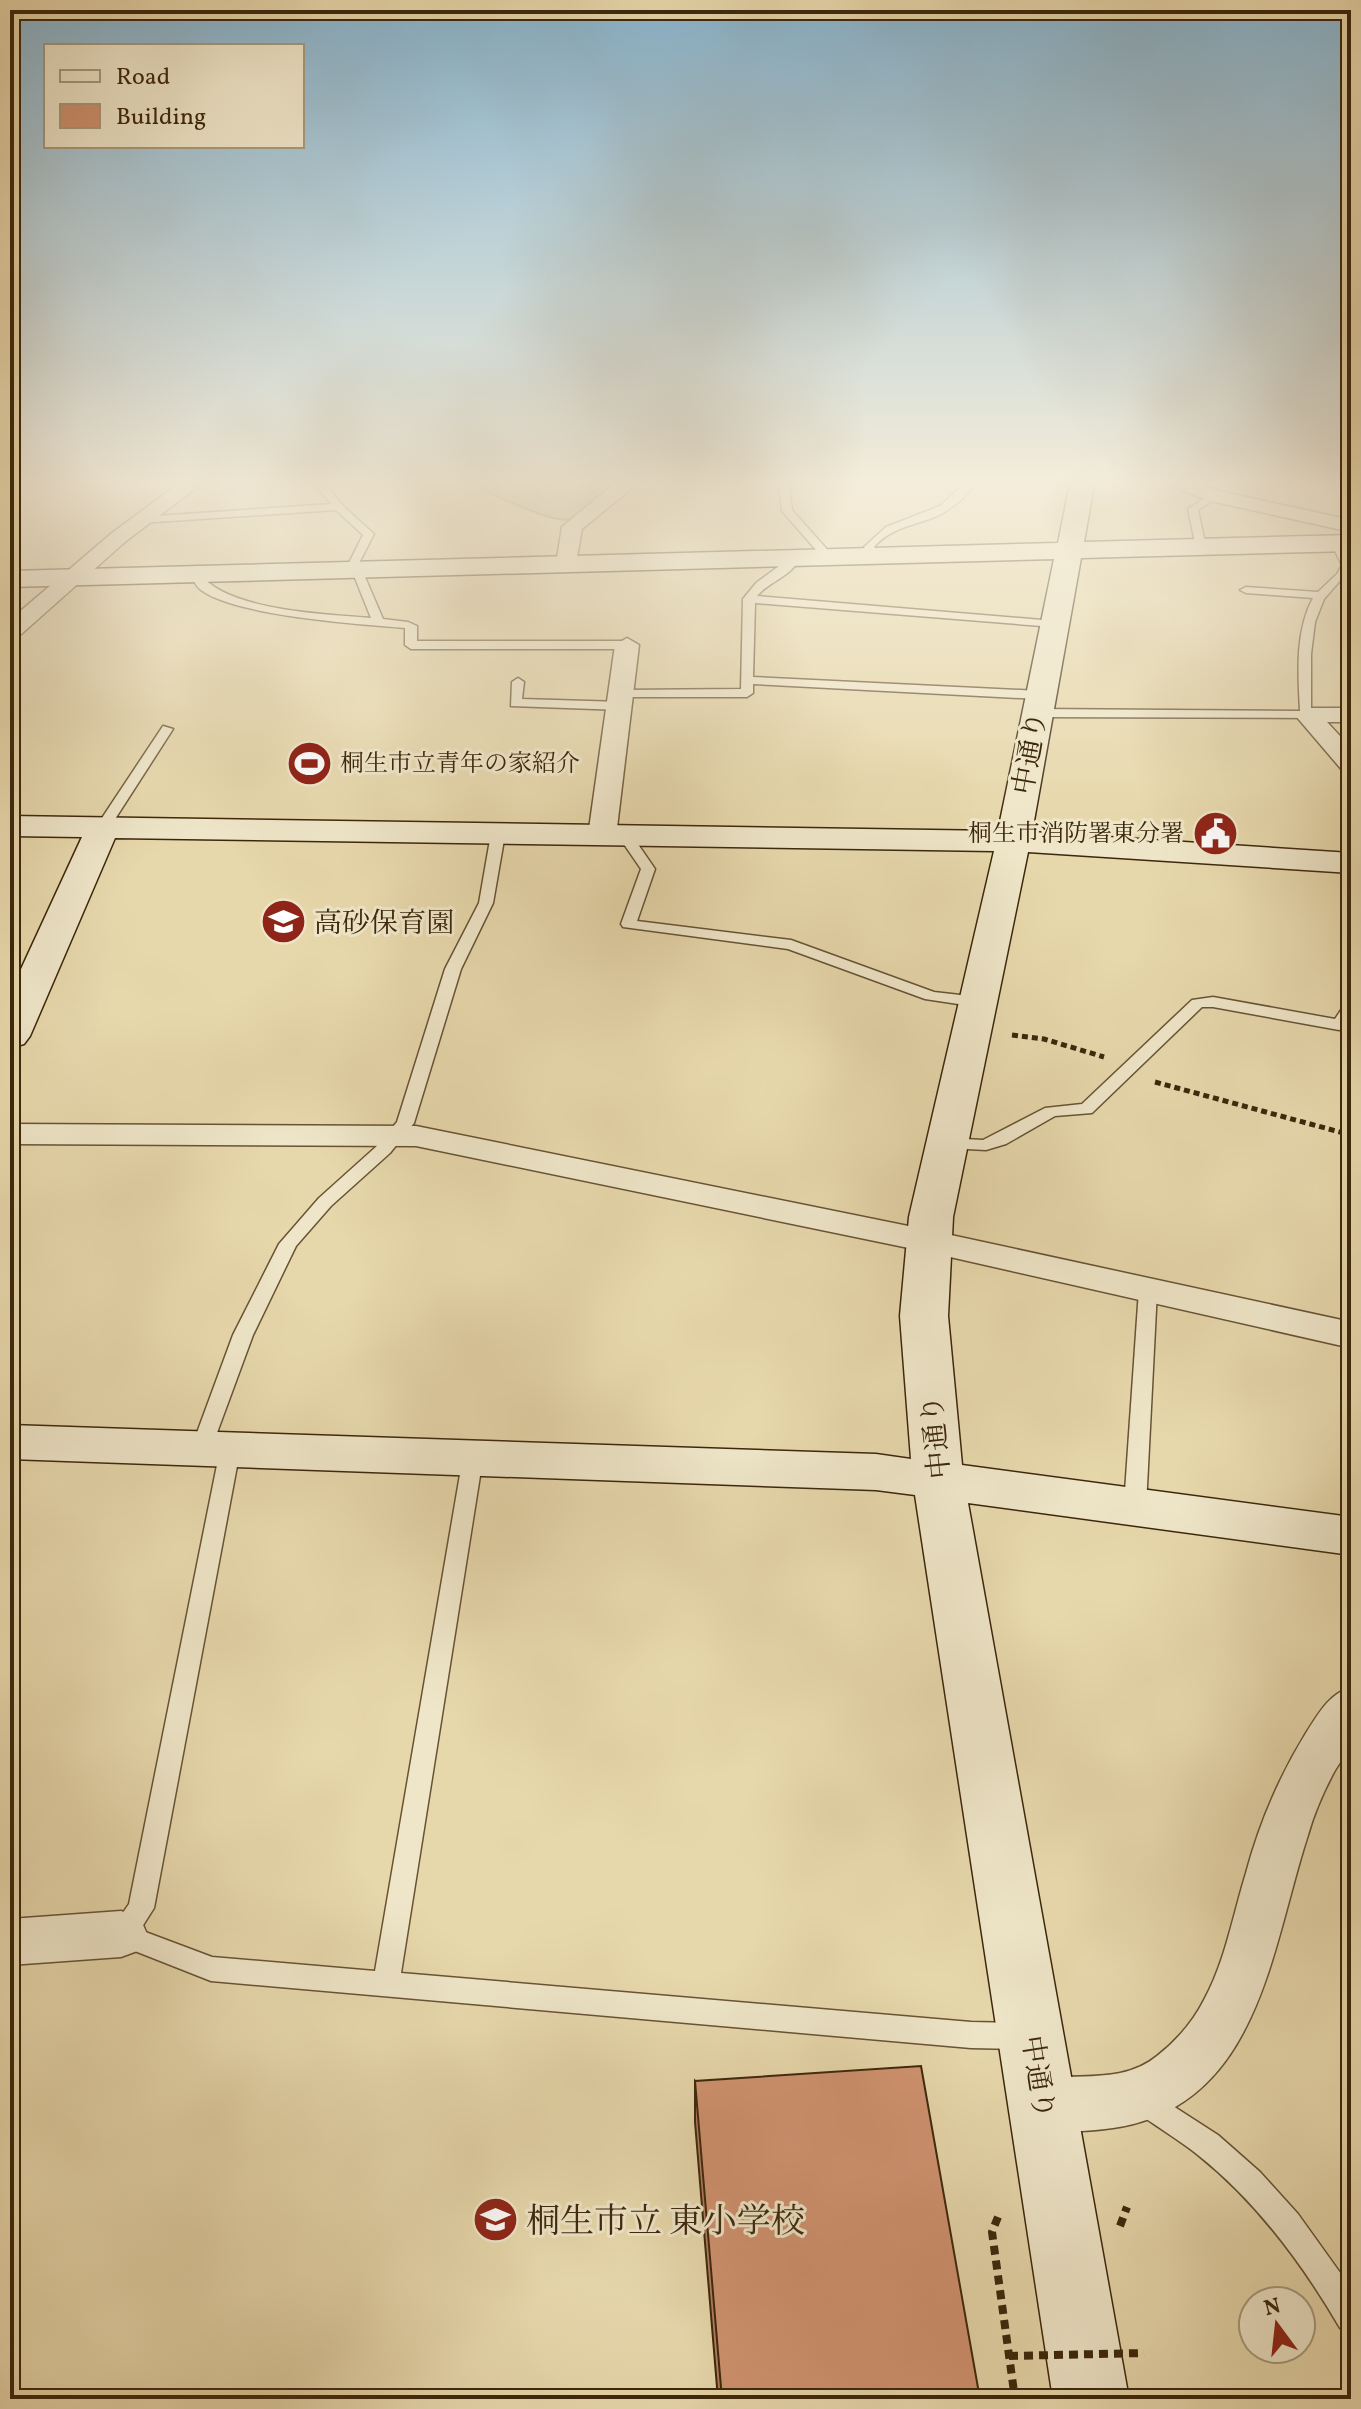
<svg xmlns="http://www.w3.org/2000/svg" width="1361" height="2409" viewBox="0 0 1361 2409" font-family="Vollkorn,'Noto Serif JP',serif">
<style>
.green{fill:#bbbd86;stroke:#7c7249;stroke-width:2}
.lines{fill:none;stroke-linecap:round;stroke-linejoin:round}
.lane-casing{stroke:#675334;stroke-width:3}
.street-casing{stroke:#675334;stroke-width:3}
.secondary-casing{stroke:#3c270c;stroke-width:3}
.path-far1{stroke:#3c270c;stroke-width:5;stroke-dasharray:6 4;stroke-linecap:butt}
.path{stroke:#3c270c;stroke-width:8;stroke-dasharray:9 6;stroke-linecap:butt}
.lane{fill:#efe6c9;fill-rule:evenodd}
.street{fill:#efe6c9;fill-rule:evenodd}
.secondary{fill:#efe6c9;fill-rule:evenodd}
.path-bridge{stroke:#3c270c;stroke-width:8;stroke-dasharray:9 6;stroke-linecap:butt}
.wall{fill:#b37e60;stroke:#3c270c;stroke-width:2}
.building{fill:#d09270;stroke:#3c270c;stroke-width:2}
.labels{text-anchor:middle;stroke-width:6;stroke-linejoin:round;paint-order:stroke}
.far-poi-label{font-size:24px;fill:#3c270c;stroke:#efe6c9;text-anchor:start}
.street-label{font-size:28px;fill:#3c270c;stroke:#efe6c9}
.poi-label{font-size:28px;fill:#3c270c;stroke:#efe6c9;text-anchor:start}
.near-poi-label{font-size:34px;fill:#3c270c;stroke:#efe6c9;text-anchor:start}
</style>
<rect width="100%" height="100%" fill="#e7d8ac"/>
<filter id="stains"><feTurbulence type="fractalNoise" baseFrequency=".0025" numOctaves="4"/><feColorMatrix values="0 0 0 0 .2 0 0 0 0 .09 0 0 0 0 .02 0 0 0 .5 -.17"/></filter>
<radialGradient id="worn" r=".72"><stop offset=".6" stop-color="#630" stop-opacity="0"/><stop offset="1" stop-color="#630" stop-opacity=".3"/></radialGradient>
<path class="green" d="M484,479H622C608,492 590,514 571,519C553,524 506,499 487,492L480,485Z"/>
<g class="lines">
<defs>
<g id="lane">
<path d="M311,479H321L342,505L374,534L359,563L383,619L408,622L417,626V641H627L633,645L627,649H411L405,645V628C359,624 236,616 201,590C197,587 193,580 190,575L199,573C227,611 325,614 371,618L349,563L363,535L336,510L141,523L136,520L141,517L331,504Z"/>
<path d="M778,479H788L792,510L832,555V559H824L782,511Z"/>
<path d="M970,479H981C968,494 954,508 937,516C914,526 891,527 874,547L880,556L871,558L864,547L886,527L940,506Z"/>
<path d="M1213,493L1217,494V498L1198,510L1206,547L1201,550L1196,547L1188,509Z"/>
<path d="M1336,540L1341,543L1351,568L1324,599L1315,622L1311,654V718L1037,717L1031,713L1037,709L1300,711C1298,674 1295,631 1313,598L1246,593L1240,590L1246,587L1318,592L1337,574L1342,565L1331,543Z"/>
<path d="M794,555L799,558C794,575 768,582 757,596L1054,621L1060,624L1054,627L755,603L753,677L1039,691L1045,695L1039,699L753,684V693L747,697H620V691L624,690L741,689L743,599L756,583Z"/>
<path d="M518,678L524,682L522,699L622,702L628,706L622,710L511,706L512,682Z"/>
<path d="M163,726L173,729L108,830H98L96,827Z"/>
<path d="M498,830L505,834L493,903L461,969L414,1123L390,1153L331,1206L296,1246L253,1335L211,1449L208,1454H194L191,1449L233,1335L279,1244L319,1198L378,1145L397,1122L445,969L479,903L491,834Z"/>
<path d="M626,833L631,834L655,869L637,921L791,940L934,992L978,997L986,1002L978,1007L925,999L788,949L623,927L621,924L641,869L619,837Z"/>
<path d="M1213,997L1335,1019L1345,1004L1351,1002V1019L1345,1028L1339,1030L1213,1007H1202L1092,1113L1055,1116L1006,1144L986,1150L947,1148L938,1143L947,1138L983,1140L1045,1108L1082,1104L1192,1000Z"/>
<path d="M1148,1284L1157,1290L1146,1506L1143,1511H1127L1124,1506L1139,1290Z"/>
<path d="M230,1443L237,1445L240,1450L154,1908L140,1930L212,1957L375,1971L463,1457L466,1452H480L483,1457L401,1973L971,2022L1021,2023L1031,2027L1035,2036L1031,2045L1021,2049L971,2048L211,1981L112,1942L108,1934L129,1904L220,1450L223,1445Z"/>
<path d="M1142,2086L1218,2135L1260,2172L1298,2214L1351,2288V2332L1340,2328C1302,2263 1257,2202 1198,2155C1177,2138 1153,2125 1132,2108L1128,2099L1132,2090Z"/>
</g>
<g id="street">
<path d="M185,479H208L126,541L18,637L10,639V620L112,533Z"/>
<path d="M620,479H643L582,529L575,569H559L556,564L562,527Z"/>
<path d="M1157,479H1186L1219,491L1351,520V532L1206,500Z"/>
<path d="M627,638L639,645L616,836L612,842H592L588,836L615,645Z"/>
<path d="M1307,708H1351V722H1327L1351,748V772L1342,770L1295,715Z"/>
<path d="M10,1124L416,1126L928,1230L1351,1322V1348L928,1252L416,1146L10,1144Z"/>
<path d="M1351,1687C1351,1704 1355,1726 1351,1742C1349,1752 1338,1764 1333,1774C1323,1793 1314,1814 1308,1835C1271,1948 1259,2107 1113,2128C1083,2132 1051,2134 1023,2123L1015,2104L1023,2085C1067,2068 1118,2088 1157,2056C1176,2041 1193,2022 1204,2000C1225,1962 1233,1915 1246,1873C1259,1824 1279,1777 1306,1733C1319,1713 1328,1695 1351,1687Z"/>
<path d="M121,1911L140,1918L147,1934L140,1950L121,1957L10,1965V1919Z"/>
</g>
<path id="secondary" d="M1071,479H1095L1084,542L1351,535V551L1081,558L1032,832L1351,853V873L1028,852L953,1217L948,1316L962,1465L1351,1517V1555L968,1503L1129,2399H1053L915,1495L876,1490L10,1459V1425L876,1454L911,1459L900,1316L909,1217L994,851L115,838L30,1036L24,1044L10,1048V993L82,837L10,836V816L998,831L1054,559L10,587V571L1058,543Z"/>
</defs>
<use href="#lane" class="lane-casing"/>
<use href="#street" class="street-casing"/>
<use href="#secondary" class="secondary-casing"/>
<g class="path-far1">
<path d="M1012,1035L1044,1039L1104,1057"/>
<path d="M1155,1082L1351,1135"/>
</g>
<g class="path">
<path d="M998,2217L992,2232L1015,2399"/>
<path d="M1120,2226L1127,2207"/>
</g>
<use href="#lane" class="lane"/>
<use href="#street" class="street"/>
<use href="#secondary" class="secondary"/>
<path class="path-bridge" d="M1009,2356L1144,2353"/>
</g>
<path class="wall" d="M695,2081L980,2399H718L695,2122Z"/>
<path class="building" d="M921,2066L980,2399H722L695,2081Z"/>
<linearGradient id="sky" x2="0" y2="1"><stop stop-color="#88b6d2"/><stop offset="0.59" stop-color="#f4edda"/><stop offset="1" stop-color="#f4edda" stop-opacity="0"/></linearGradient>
<rect width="1361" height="817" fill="url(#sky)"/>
<defs>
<symbol id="stadium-disc" viewBox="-11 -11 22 22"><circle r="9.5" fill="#8f2418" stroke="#efe6c9"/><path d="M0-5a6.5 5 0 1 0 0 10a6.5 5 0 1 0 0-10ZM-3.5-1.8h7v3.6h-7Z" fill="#fff"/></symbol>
<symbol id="civic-disc" viewBox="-11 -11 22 22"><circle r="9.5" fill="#8f2418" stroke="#efe6c9"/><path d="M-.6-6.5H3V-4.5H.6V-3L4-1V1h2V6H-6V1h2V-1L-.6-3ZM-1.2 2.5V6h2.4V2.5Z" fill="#fff"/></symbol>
<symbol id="school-disc" viewBox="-11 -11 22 22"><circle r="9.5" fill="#8f2418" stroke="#efe6c9"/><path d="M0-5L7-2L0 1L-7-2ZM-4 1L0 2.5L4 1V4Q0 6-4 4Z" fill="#fff"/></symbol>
</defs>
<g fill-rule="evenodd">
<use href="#stadium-disc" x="284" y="738" width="51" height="51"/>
<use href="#civic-disc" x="1190" y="808" width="51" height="51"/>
<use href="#school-disc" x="258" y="896" width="51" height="51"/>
<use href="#school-disc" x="470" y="2194" width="51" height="51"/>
</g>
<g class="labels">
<g class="far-poi-label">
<text x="340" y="771">桐生市立青年の家紹介</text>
<text x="1184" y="841" text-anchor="end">桐生市消防署東分署</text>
</g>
<g class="street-label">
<text transform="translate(1029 753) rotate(-80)" y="10">中通り</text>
<text transform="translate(935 1437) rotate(-96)" y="10">中通り</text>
<text transform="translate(1039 2077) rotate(81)" y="10">中通り</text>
</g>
<g class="poi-label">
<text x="314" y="932">高砂保育園</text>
</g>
<g class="near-poi-label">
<text x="526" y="2232">桐生市立 東小学校</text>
</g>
</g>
<rect width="1361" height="2409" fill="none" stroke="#e7d8ac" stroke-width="40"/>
<rect x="12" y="12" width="1337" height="2385" fill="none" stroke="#3c270c" stroke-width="4"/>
<rect x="20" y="20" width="1321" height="2369" fill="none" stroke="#3c270c" stroke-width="2"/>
<rect x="44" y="44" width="260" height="104" fill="#efe6c9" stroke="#a79a7d" stroke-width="2"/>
<rect x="60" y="70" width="40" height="12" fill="#efe6c9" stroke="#a79a7d" stroke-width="2"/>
<text x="116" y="84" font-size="24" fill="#3c270c">Road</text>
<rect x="60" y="104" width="40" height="24" fill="#d09270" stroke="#a79a7d" stroke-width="2"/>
<text x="116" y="124" font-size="24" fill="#3c270c">Building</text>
<g transform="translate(1277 2325) rotate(345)"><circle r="38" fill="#efe6c9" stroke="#a79a7d" stroke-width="2"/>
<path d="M0-6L14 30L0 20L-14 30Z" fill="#8f2418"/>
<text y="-12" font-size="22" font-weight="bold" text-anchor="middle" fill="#3c270c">N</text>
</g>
<rect width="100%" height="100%" filter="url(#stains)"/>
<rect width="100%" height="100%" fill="url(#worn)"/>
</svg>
